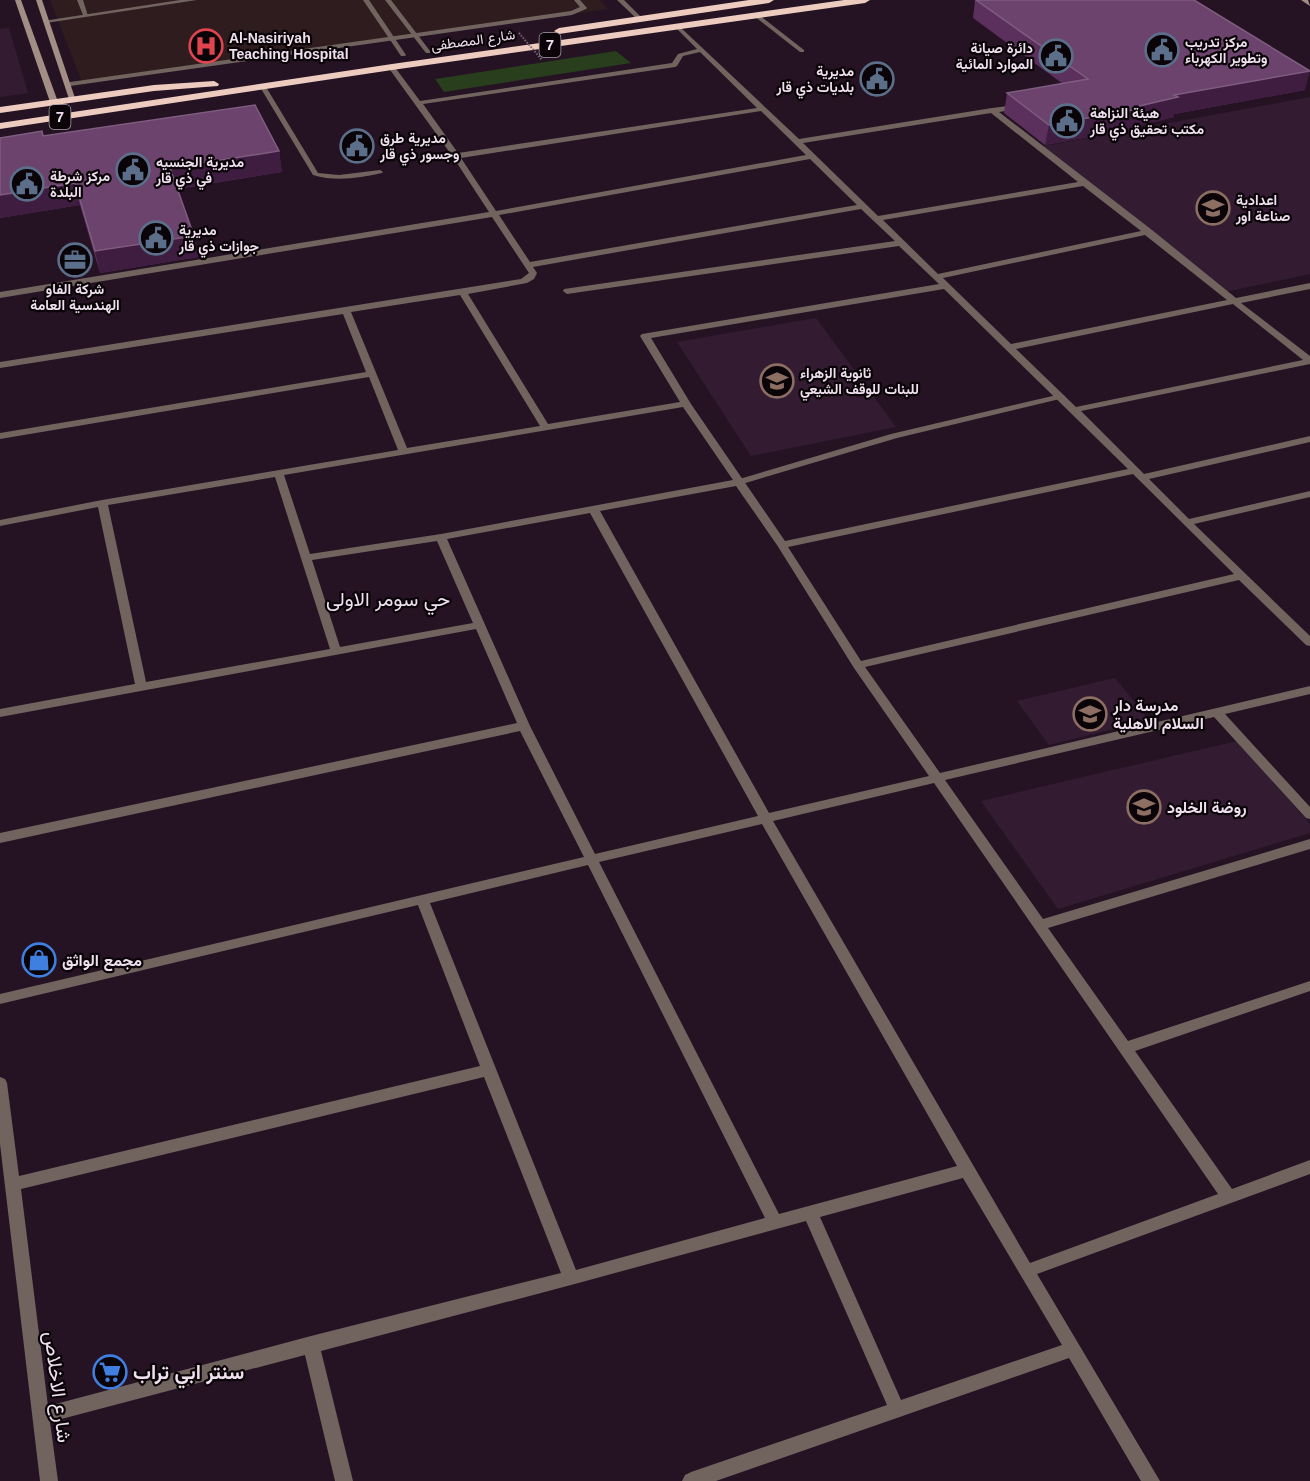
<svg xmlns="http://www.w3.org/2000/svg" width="1310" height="1481" viewBox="0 0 1310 1481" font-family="Arial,Vazirmatn,sans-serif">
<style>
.built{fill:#331c32}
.medical{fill:#2f1c1e}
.green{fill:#283e1c}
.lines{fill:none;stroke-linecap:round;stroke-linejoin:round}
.lane{fill:#71645e;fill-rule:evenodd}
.street{fill:#71645e;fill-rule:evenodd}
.secondary{fill:#a38e85;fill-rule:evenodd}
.highway{fill:#edccbf;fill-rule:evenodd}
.path-bridge{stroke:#796978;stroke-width:2;stroke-dasharray:1.5 1.5;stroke-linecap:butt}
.wall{fill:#5b305d}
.shaded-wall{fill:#3f1d40}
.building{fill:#6b436c;stroke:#7f5c80;stroke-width:1.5}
.labels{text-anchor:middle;stroke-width:4.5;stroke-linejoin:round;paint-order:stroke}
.far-poi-label{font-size:14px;font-weight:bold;fill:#eee1ed;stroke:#0a0409;text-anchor:start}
.far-street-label{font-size:14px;fill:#eee1ed;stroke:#0a0409}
.shield{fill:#0a0409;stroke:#aa9fa9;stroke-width:1.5}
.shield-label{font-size:15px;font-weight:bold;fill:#eee1ed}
.poi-label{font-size:16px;font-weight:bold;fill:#eee1ed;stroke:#0a0409;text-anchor:start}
.quarter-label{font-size:20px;fill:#eee1ed;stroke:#0a0409}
.near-poi-label{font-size:20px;font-weight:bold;fill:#eee1ed;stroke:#0a0409;text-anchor:start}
.near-street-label{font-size:20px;fill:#eee1ed;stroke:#0a0409}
</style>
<rect width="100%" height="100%" fill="#251324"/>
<g class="built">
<path d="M9,28L28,93L0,97V29Z"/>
<path d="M1310,97V274L1225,292L1039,147Z"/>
<path d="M816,318L896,427L751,456L677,342Z"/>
<path d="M1115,678L1149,720L1049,745L1017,701Z"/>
<path d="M1237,741L1310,824V833L1058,909L981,801Z"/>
</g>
<path class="medical" d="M50,0H600L608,9L82,82Z"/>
<path class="green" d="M616,51L631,63L444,92L435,79Z"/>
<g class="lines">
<g class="lane">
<path d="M77,0H83L88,16L83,15Z"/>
<path d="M574,0H580L587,8L586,9L572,15L70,86L67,84L70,82L571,11L580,7Z"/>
<path d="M754,14H758L804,50V52H800L754,16Z"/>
<path d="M263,85L266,87L318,173L339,175L380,170L383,172L382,173C359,178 336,182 313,175L260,87Z"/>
<path d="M1061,394L1065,396L1064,398L897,438L742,484L739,485L735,482L736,480L891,434Z"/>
</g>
<g class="street">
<path d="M180,0H197L46,23L43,21Z"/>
<path d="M363,0H369L406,55L405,56H401Z"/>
<path d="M385,0H391L430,51V53H426Z"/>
<path d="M617,0H624L641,17V19H637Z"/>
<path d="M678,25L799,139L992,108L1024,104V108L999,112L1152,230L1236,298L1310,283V289L1241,303L1310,356V364L1081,411L1144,474L1310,436V442L1149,479L1189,519L1310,491V497L1194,524L1310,636V646L1306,645L1239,580L865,667L940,773L1310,686V694L1225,714L1310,807V819L1306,818L1214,717L945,780L1043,919L1310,839V849L1048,928L1128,1041L1310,981V991L1135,1051L1232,1189L1310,1160V1174L1037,1274L1160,1481H1141L1069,1358L716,1481H682L685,1475L691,1472L887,1405L806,1221L571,1285L321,1351L353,1481H335L305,1355L50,1422L58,1481H40L0,1144V1077L5,1079L7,1083L19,1176L480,1066L418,905L0,1004V994L584,857L520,731L0,843V833L517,723L476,629L0,717V709L135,684L98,507L0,526V520L102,500L398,450L369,377L0,439V433L366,372L343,314L0,368V362L521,279L529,273L492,217L0,298V292L489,212L453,157L388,67L390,66H394L420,101L672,63L678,54L697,49L675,27ZM700,52L757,108L458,153L423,104L675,67L677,66L683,56ZM761,111L806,155L496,211L461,158ZM991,113L1078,182L878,216L803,143ZM810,159L857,205L530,262L499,215ZM1083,186L1141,231L938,274L883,220ZM861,209L895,241L564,289L563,291L567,294L899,246L939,284L642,334L640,336L680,402L548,424L468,294L527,283L534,279L537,273L533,267ZM1145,235L1227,300L1011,344L943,278ZM944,289L1128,469L785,541L691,404L651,338ZM460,295L540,426L407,448L351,312ZM1233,304L1303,360L1076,407L1016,349ZM683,407L733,480L441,534L310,554L284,475ZM1133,474L1234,574L861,661L788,547ZM275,477L330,649L146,682L108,505ZM736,486L777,545L854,668L929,776L769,813L600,511ZM590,513L758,816L595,854L530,726L447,539ZM437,541L473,623L340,647L312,560ZM934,783L1218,1194L1030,1263L773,821ZM762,824L957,1166L779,1214L599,862ZM588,865L765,1218L576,1270L430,903ZM484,1077L561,1273L311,1336L48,1406L21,1189ZM963,1178L1062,1345L901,1400L820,1217Z"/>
</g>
<g class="secondary">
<path d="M15,0H21L58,102L57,104L50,102Z"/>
<path d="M36,0H42L76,101L69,99Z"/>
<path d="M1301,0H1308L1310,6Z"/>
</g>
<g class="highway">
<path d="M749,0H774L769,3L559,34L554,31L559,28Z"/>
<path d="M844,0H870L865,3L392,70L0,129V123L392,64Z"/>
<path d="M214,81L219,84L218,86L154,91L0,113V107L154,85Z"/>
</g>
<path class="path-bridge" d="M519,33L542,60"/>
</g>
<g class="wall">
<path d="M975,0H1194L1305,90L1174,114V117L1134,127L1133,129L1045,145L1004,113L1007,93L1063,84L973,18Z"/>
<path d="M43,136L279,151L282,172L177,189L194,236L198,257L100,273L80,205L0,218V138Z"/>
</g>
<g class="shaded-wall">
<path d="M1310,71L1305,90L1174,114V117L1134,127L1133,129L1045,145L1049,125L1135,107L1174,95Z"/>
<path d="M279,151L282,172L174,189L170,168Z"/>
<path d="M75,183L80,205L0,218V195Z"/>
<path d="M194,236L198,257L100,273L95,251Z"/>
</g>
<g class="building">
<path d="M976,0H1194L1310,71L1174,95L1178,97L1135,107L1137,109L1049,125L1007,93L1088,79Z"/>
<path d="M255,105L279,151L170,168L194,236L95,251L75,183L0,195V138L42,131L43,136Z"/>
</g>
<defs>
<symbol id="hospital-ring" viewBox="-11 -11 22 22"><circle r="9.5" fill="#0a0409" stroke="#e0444e" stroke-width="1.5"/><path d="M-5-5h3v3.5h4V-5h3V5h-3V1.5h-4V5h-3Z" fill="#e0444e"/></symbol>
<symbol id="civic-ring" viewBox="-11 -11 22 22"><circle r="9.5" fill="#0a0409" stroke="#5c6f8a" stroke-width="1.5"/><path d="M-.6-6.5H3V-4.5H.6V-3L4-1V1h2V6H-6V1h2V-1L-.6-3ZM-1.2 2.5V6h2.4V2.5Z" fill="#5c6f8a"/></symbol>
<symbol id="school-ring" viewBox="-11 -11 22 22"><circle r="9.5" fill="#0a0409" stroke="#8d6e63" stroke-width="1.5"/><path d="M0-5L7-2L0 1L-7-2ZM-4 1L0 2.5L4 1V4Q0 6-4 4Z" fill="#8d6e63"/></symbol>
<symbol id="office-ring" viewBox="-11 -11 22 22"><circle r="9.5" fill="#0a0409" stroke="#5c6f8a" stroke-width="1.5"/><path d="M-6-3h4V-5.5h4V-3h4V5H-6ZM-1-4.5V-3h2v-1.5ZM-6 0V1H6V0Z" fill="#5c6f8a"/></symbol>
<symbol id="shop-ring" viewBox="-11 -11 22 22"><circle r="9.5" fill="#0a0409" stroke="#3f7fe0" stroke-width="1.5"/><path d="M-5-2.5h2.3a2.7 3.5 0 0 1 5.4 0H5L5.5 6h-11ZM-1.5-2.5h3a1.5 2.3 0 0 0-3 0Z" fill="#3f7fe0"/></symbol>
<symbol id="supermarket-ring" viewBox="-11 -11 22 22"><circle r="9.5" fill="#0a0409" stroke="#3f7fe0" stroke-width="1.5"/><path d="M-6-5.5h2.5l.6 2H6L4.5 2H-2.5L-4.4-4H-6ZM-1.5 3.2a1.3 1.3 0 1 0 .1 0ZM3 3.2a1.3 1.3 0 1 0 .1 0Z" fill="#3f7fe0"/></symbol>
</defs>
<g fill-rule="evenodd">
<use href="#hospital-ring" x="187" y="27" width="38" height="38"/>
<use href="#civic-ring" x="1143" y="31" width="38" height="38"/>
<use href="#civic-ring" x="1037" y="37" width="38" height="38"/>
<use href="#civic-ring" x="858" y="60" width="38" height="38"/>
<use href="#civic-ring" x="1048" y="102" width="38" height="38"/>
<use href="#civic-ring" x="338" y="127" width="38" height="38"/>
<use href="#civic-ring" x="114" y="151" width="38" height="38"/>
<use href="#civic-ring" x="8" y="165" width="38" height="38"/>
<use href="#school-ring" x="1194" y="189" width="38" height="38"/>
<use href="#civic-ring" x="137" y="219" width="38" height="38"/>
<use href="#office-ring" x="56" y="241" width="38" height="38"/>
<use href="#school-ring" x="758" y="362" width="38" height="38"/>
<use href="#school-ring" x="1071" y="695" width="38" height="38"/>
<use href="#school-ring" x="1125" y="788" width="38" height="38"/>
<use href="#shop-ring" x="20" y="941" width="38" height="38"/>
<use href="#supermarket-ring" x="91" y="1353" width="38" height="38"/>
</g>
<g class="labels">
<g class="far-poi-label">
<text x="229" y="43">Al-Nasiriyah<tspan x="229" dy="16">Teaching Hospital</tspan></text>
<text x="1185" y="47">مركز تدريب<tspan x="1185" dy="16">وتطوير الكهرباء</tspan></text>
<text x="1033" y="53" text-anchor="end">دائرة صيانة<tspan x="1033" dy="16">الموارد المائية</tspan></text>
<text x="854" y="76" text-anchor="end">مديرية<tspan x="854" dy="16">بلديات ذي قار</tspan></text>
<text x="1090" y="118">هيئة النزاهة<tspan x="1090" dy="16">مكتب تحقيق ذي قار</tspan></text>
<text x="380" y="143">مديرية طرق<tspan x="380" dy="16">وجسور ذي قار</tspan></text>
<text x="156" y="167">مديرية الجنسيه<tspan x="156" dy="16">في ذي قار</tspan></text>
<text x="50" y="181">مركز شرطة<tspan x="50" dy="16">البلدة</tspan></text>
<text x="1236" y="205">اعدادية<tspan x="1236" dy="16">صناعة اور</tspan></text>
<text x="179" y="235">مديرية<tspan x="179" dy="16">جوازات ذي قار</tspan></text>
<text x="75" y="294" text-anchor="middle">شركة الفاو<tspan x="75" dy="16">الهندسية العامة</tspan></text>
<text x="800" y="378">ثانوية الزهراء<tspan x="800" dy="16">للبنات للوقف الشيعي</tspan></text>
</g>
<g class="far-street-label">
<text transform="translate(473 40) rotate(-8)" y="5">شارع المصطفى</text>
</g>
<g class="shield">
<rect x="539.5" y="33" width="21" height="24" rx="4.5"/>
<rect x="49.5" y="105" width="21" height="24" rx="4.5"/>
</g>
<g class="shield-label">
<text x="550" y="50">7</text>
<text x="60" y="122">7</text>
</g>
<g class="poi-label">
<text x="1113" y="711">مدرسة دار<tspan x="1113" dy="18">السلام الاهلية</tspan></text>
<text x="1167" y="813">روضة الخلود</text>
<text x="62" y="966">مجمع الواثق</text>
</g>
<g class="quarter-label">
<text x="388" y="606">حي سومر الاولى</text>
</g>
<g class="near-poi-label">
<text x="133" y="1379">سنتر ابي تراب</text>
</g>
<g class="near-street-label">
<text transform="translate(58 1387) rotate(83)" y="7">شارع الاخلاص</text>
</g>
</g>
</svg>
